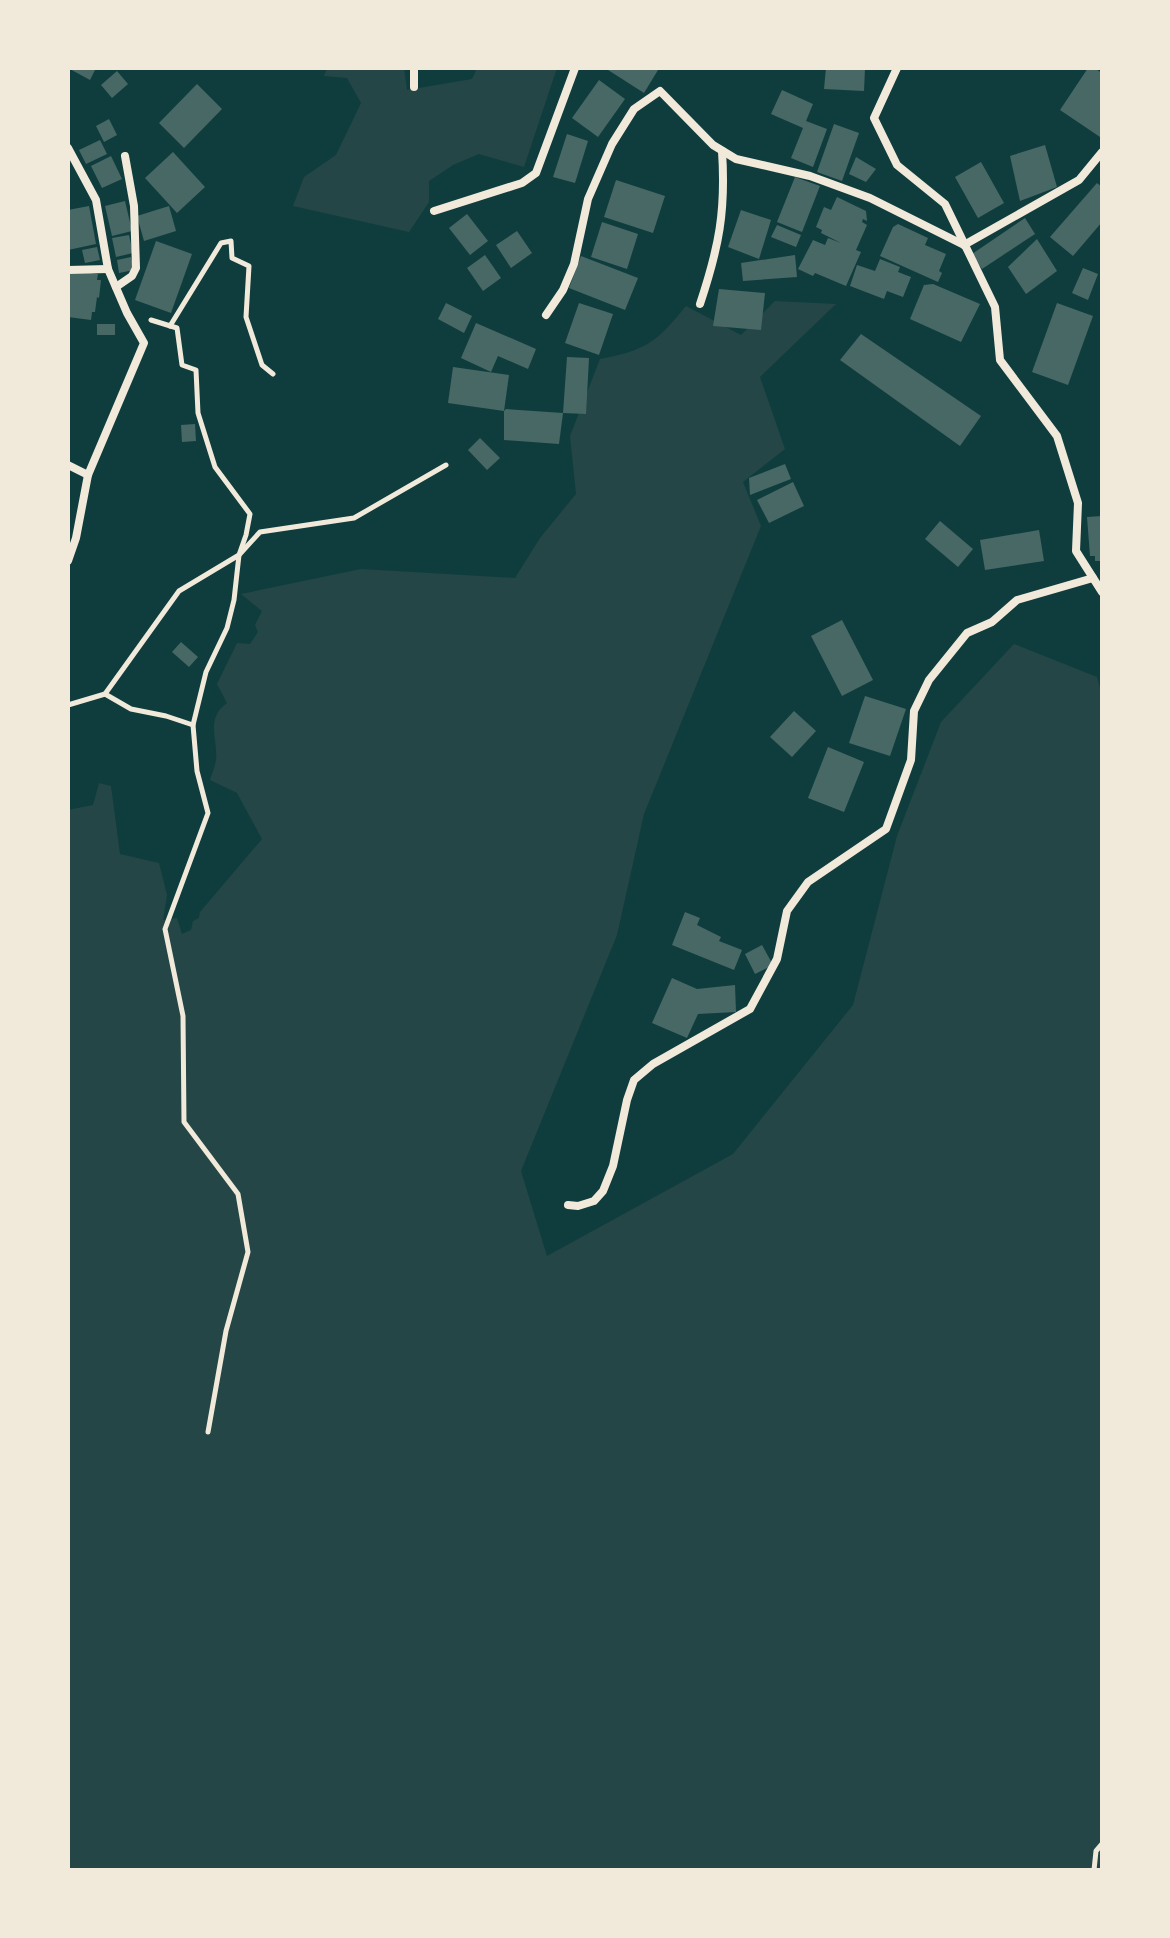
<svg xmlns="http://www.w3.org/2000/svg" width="1170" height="1938" viewBox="0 0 1170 1938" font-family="'Fira Sans',sans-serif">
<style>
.green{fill:#244646}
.building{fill:#486865}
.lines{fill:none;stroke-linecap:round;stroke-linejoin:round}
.path{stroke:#f1e9da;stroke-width:5}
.minor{stroke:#f1e9da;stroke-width:8}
</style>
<rect width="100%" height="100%" fill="#0f3d3e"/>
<g class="green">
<path d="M327,68H404L407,90L472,79L477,68H557L524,167L479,154L453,165L429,181V202L409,232L293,206L304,177L336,155L361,103L347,78L324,76Z"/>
<path d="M775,301L836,304L760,377L785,449L743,482L761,526L644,814L617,935L521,1171L547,1256L733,1154L853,1005L897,836L941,722L1014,644L1097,677L1102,695V1870H68V810L93,805L99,783L111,786L120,854L159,863L167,895L163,920L177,918L182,934L191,930L193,921L199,918L200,912L262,839L237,793L210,780C212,774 215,766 216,760C218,738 205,719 227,703L217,684L237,643L250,644L258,632L255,625L262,611L241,594L361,569L515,578L540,538L576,494L570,436L600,359C646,350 656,343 686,306L741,335Z"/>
</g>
<g class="building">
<path d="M68,68H96L90,80Z"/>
<path d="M605,68H654L658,70L644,93Z"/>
<path d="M826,68H865L864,91L824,89Z"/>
<path d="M1088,68H1094L1102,73L1100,137L1060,110Z"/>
<path d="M117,71L128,84L112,98L101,85Z"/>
<path d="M599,80L625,99L598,137L572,118Z"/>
<path d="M197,84L222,109L184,148L159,123Z"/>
<path d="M782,90L813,104L806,121L827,129L813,167L791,158L803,128L771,114Z"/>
<path d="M109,119L117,135L104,142L96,126Z"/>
<path d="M834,124L859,133L842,181L817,172Z"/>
<path d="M567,134L588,141L575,183L553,177Z"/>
<path d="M100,140L107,154L86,164L79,150Z"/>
<path d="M1045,145L1057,187L1020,201L1010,156Z"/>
<path d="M173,152L205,187L177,213L145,178Z"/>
<path d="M111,156L122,179L102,188L91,166Z"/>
<path d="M856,157L876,169L866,182L849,174Z"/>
<path d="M981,162L1004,203L978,218L955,177Z"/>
<path d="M795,177L820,186L802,232L777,222Z"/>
<path d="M616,180L665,196L653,233L604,217Z"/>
<path d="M1097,183L1102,187V222L1073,256L1050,237Z"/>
<path d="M837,197L866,211L867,221L863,219L862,222L867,225L856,250L861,252L846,286L815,273L813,276L798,269L813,240L825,245L828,238L841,243L821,233L822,230L816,227L824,207L831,210Z"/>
<path d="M125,201L132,231L112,236L105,206Z"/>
<path d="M89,206L96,244L68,250V210Z"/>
<path d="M169,206L176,231L144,241L137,216Z"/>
<path d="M741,210L771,220L759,259L728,247Z"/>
<path d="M467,214L488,241L470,255L449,228Z"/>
<path d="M1025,218L1035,234L982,269L972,254Z"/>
<path d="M602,222L638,234L627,269L591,257Z"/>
<path d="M898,224L928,238L925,245L946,254L939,271L942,273L938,282L880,256L893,227Z"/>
<path d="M777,225L801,235L796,247L771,237Z"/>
<path d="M517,231L532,253L511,268L496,245Z"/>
<path d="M129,235L133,253L116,257L112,238Z"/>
<path d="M1037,239L1057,271L1026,294L1008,267Z"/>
<path d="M156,241L192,254L171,313L135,300Z"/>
<path d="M97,247L100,260L85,263L82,250Z"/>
<path d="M485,255L501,278L483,291L467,268Z"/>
<path d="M795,255L797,277L743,281L741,263Z"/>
<path d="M581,256L638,278L625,310L569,288Z"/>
<path d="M131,257L134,270L119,273L117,260Z"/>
<path d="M880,259L900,267L898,272L911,277L903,297L887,291L884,299L850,286L857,265L875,271Z"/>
<path d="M1083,268L1098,274L1088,300L1072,293Z"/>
<path d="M68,270L98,274L97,280H101L99,298L97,297L95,312H92L91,320L68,317Z"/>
<path d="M933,284L980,304L961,342L910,319L924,285Z"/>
<path d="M719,289L765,293L761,330L713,326Z"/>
<path d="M446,303L472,316L464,333L438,319Z"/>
<path d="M579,303L613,314L599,355L565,343Z"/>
<path d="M1057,303L1093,316L1068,385L1032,372Z"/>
<path d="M476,323L536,349L528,369L498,356L491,372L461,358Z"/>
<rect x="97" y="324" width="18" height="11"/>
<path d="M861,334L981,416L960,446L840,360Z"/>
<path d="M567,357L589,358L586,414L563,413Z"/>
<path d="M453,367L509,375L504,411L448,403Z"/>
<path d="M506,409L563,413L559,444L504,440V411Z"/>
<path d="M195,424L196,441L182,442L181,425Z"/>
<path d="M480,438L500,458L487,470L468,450Z"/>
<path d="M785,464L791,479L750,495L749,478Z"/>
<path d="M793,482L804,506L769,523L757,500Z"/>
<path d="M1102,516V561H1095V556H1090L1087,517Z"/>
<path d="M940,521L973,549L958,567L925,539Z"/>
<path d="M1039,530L1044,561L985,570L980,540Z"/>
<path d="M842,620L873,680L842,696L811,636Z"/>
<path d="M181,642L198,657L189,667L172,652Z"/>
<path d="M865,696L906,709L890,756L849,743Z"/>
<path d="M794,711L816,731L792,757L770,737Z"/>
<path d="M828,747L864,762L844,812L808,798Z"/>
<path d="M685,912L700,918L697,925L721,937L719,941L742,950L734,970L672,945Z"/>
<path d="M762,945L773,965L755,974L745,954Z"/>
<path d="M672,978L697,989L735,985L736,1012L698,1014L687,1038L652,1023Z"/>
</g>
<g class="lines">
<g class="path">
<path d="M151,320L177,328L182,365L196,370L198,413L215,467L250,514L246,535L239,555L234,600L227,628L206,672L193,725L197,771L208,813L165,929L183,1016L184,1122L238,1194L248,1252L226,1331L208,1432"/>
<path d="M170,326L221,243L231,241L232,258L249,266L246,317L262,365L273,374"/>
<path d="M105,694L131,709L166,716L193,725"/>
<path d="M68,705L105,694L179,591L239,555L260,532L354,518L446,465"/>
<path d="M1094,1870L1096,1851L1102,1844"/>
</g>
<g class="minor">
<path d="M414,68V87"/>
<path d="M897,68L874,118L897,165L945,204L995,307L1000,360L1057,436L1078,503L1076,551L1102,592"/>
<path d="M68,148L96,200L108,269L127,313L144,343L88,475L76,538L68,561"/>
<path d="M434,211L522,183L536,173L575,68"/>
<path d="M964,245L1079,180L1102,152"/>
<path d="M68,270L108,269"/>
<path d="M116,287L132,276L136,268L134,206L125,156"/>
<path d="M700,304C719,247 726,211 722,151"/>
<path d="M546,315L563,290L574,264L588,199L612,144L634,109L660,91L713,145L736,159L810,176L870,198L964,245"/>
<path d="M68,465L88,475"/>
<path d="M568,1205L578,1206L594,1201L603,1191L613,1166L627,1100L634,1080L653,1064L750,1009L777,959L787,911L808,882L886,829L911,760L914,711L929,680L967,633L992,622L1017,600L1093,578"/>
</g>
</g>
<rect width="1170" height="1938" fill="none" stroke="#f1e9da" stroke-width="140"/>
</svg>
